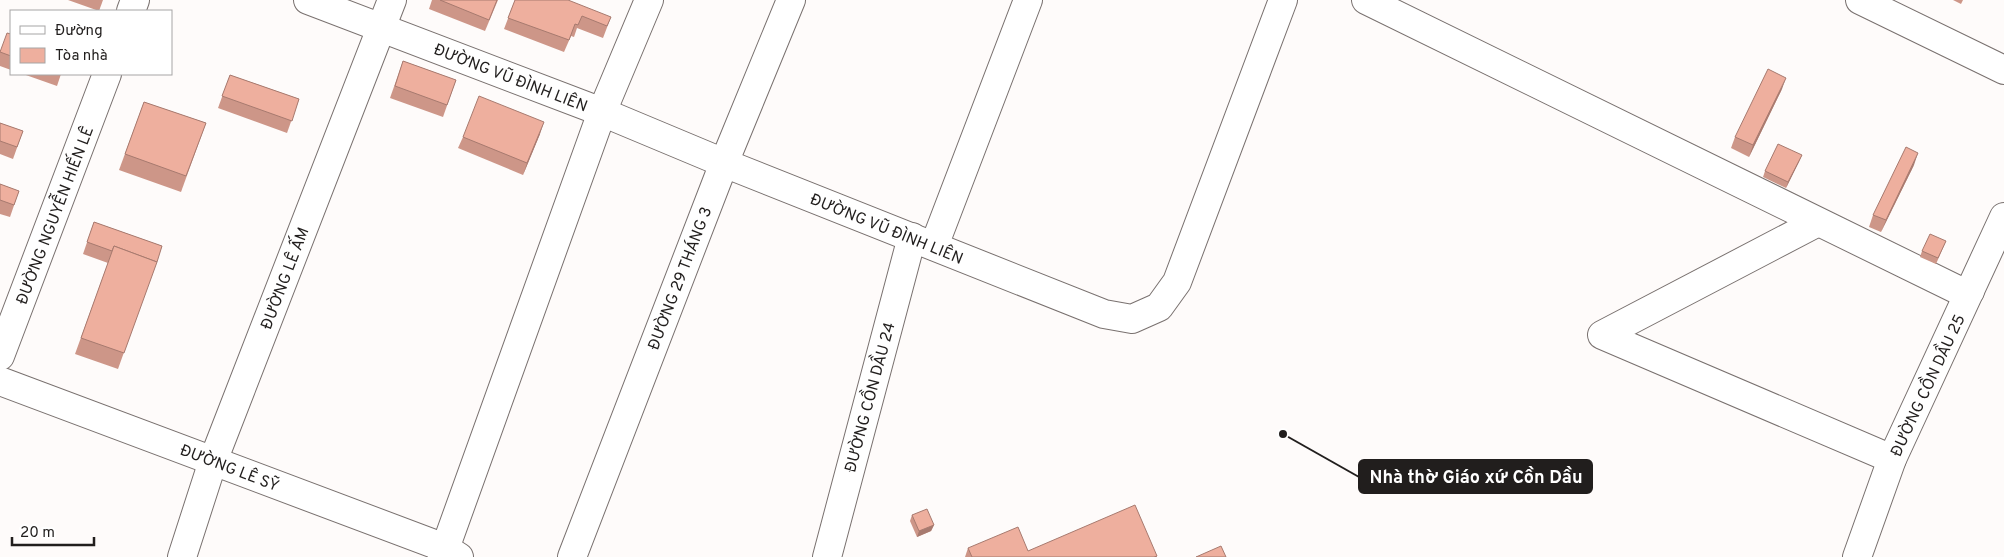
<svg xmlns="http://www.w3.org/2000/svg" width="2004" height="557" viewBox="0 0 2004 557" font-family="Overpass,sans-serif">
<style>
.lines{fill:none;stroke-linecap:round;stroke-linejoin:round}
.minor-casing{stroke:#79716f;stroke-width:30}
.tertiary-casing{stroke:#79716f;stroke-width:30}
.minor{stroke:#fff;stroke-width:28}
.tertiary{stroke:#fff;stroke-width:28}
.wall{fill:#cd9688}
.shaded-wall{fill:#a77a6f}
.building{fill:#eeaf9e;stroke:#a77a6f}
.labels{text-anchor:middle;stroke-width:4;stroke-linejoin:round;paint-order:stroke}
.street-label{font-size:16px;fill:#211e1d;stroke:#fff}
.leader{fill:none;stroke:#211e1d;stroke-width:2}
.callout-dot{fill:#211e1d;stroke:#fff;stroke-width:2}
.callout{fill:#211e1d;stroke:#211e1d;stroke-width:2}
.callout-label{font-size:18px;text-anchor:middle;font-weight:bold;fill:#fff}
</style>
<rect width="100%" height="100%" fill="#fefbfa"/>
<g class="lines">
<defs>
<g id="minor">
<path d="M308,0L602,112L724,163L1104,314L1132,319L1159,307L1177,282L1283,0"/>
<path d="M1366,0L1958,290L1970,291"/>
<path d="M1860,0L2004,70"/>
<path d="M131,11L135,0"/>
<path d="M1818,222L1602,335L1892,459"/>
<path d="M934,246L1028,0"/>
<path d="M0,356L107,74"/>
<path d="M0,381L445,548L459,557"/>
<path d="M182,557L213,461L392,0"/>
<path d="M827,557L912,237"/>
<path d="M1857,557L1892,459L2004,217"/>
</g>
<g id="tertiary">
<path d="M442,557L602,112L649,0"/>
<path d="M572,557L724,163L791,0"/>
</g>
</defs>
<use href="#minor" class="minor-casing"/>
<use href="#tertiary" class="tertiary-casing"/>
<use href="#minor" class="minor"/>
<use href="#tertiary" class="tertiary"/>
</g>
<g class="wall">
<path d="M68,0H103L99,11Z"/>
<path d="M432,0H498L485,31L429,9Z"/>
<path d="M515,0L611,17L603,38L577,28L574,37L571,36L564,52L504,29Z"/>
<path d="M1953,0H1963L1961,4Z"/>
<path d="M11,34V70L0,66V52Z"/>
<path d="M403,61L456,80L443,117L390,98Z"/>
<path d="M23,74H61L57,86Z"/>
<path d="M230,75L299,99L287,133L218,108Z"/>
<path d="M1782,89L1749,157L1731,148L1735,137Z"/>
<path d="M144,102L206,123L181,192L119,170Z"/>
<path d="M0,123L23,131L13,159L0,154Z"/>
<path d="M540,134L523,175L458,148L463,137Z"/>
<path d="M1802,155L1786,188L1763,177L1765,171Z"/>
<path d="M1914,165L1881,232L1869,227L1873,215Z"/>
<path d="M0,184L19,191L10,217L0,214Z"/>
<path d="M94,222L162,246L118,369L75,354L108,263L83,254Z"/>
<path d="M1946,241L1936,264L1920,257L1922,251Z"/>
<path d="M912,515L934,525L931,531L917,537L910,521Z"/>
<path d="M968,548L1028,551L1157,556V557H965Z"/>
</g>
<g class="shaded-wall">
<path d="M1786,78L1782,89L1749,157L1753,145Z"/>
<path d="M544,122L540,134L523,175L527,163Z"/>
<path d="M1918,153L1914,165L1881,232L1886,220Z"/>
<path d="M1802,155L1799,162L1786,188L1788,182Z"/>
<path d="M934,525L931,531L917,537L919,531Z"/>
</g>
<g class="building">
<path d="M440,0H497L489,20Z"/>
<path d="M515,0H568L611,17L607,26L582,16L578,25L575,24L569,40L508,18Z"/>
<path d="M7,33L11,34V56L0,52Z"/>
<path d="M403,61L456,80L447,105L395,86Z"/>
<path d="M1768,69L1786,78L1753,145L1735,137Z"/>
<path d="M230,75L299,99L292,121L222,96Z"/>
<path d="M479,96L544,122L527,163L463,137Z"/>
<path d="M144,102L206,123L186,176L125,154Z"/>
<path d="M0,123L23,131L17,147L0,141Z"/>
<path d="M1778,144L1802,155L1788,182L1765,171Z"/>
<path d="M1906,147L1918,153L1886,220L1873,215Z"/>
<path d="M0,184L19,191L14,205L0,200Z"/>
<path d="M94,222L162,246L157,262L114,246L112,251L87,242Z"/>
<path d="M1930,234L1946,241L1938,258L1922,251Z"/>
<path d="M114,246L157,262L124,353L81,338Z"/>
<path d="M1135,505L1157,556L1154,557H972L968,548L1018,527L1028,551Z"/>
<path d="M927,509L934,525L919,531L912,515Z"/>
<path d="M1221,546L1226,557H1196Z"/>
</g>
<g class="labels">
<g class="street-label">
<text transform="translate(511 77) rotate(21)" y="6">ĐƯỜNG VŨ ĐÌNH LIÊN</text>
<text transform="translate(54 215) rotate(-69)" y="6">ĐƯỜNG NGUYỄN HIẾN LÊ</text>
<text transform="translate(887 228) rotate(22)" y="6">ĐƯỜNG VŨ ĐÌNH LIÊN</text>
<text transform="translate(284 278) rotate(-69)" y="6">ĐƯỜNG LÊ ẤM</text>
<text transform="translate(679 278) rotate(-69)" y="6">ĐƯỜNG 29 THÁNG 3</text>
<text transform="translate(1927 385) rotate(-65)" y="6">ĐƯỜNG CỒN DẦU 25</text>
<text transform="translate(869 397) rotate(-75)" y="6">ĐƯỜNG CỒN DẦU 24</text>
<text transform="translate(230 467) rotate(21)" y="6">ĐƯỜNG LÊ SỸ</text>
</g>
</g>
<path class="leader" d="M1283 434L1359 477"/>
<circle class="callout-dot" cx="1283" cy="434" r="5"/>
<rect class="callout" x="1359" y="460" width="233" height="33" rx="5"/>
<g class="callout-label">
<text x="1476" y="483">Nhà thờ Giáo xứ Cồn Dầu</text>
</g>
<rect x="10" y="10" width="162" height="65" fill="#ffffff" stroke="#a6a5a5"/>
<rect x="20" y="26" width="25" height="8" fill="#ffffff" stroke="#a6a5a5"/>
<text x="55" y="35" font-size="15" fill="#211e1d">Đường</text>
<rect x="20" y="48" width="25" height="15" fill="#eeaf9e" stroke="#a6a5a5"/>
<text x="55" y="60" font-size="15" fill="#211e1d">Tòa nhà</text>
<path d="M12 537v8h82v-8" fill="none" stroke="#211e1d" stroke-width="2.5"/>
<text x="20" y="537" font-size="15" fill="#211e1d" stroke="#ffffff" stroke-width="4" paint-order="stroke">20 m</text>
</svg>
